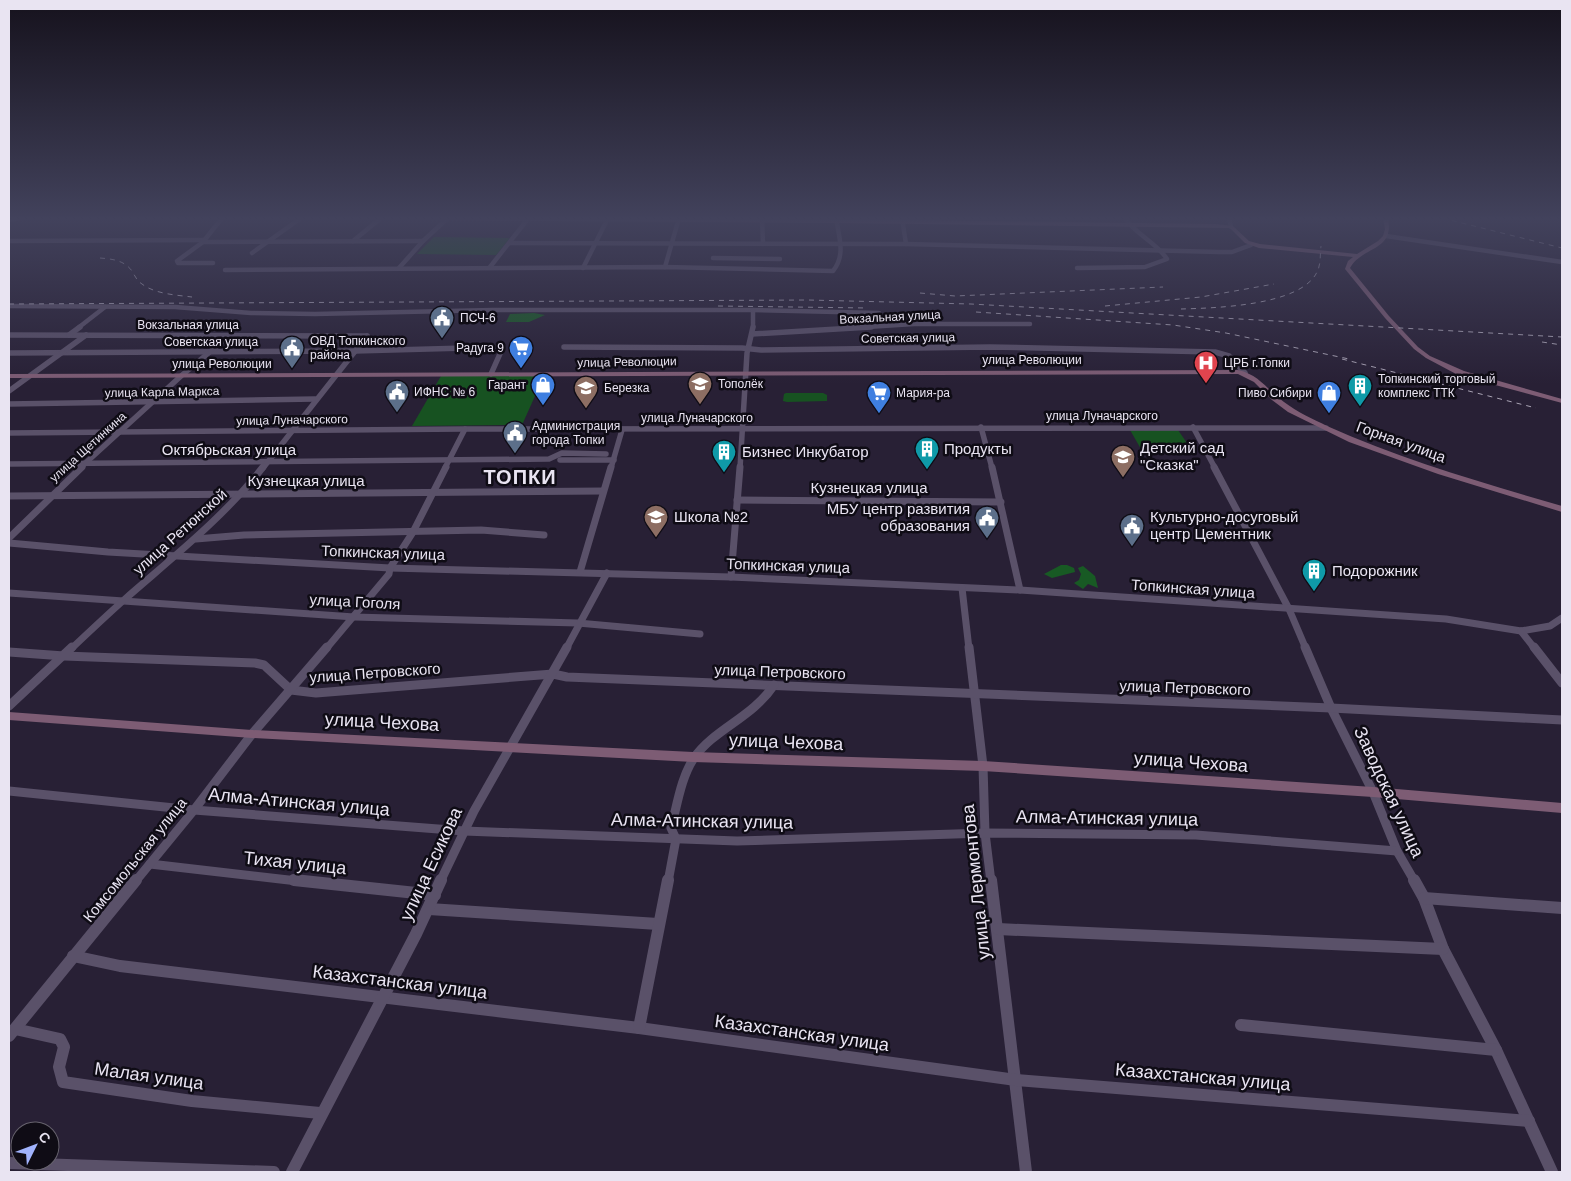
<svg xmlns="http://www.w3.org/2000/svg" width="1571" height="1181" viewBox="0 0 1571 1181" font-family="Helvetica,sans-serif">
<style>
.green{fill:#175221}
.forest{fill:#185a24}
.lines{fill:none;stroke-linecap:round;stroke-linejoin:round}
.street-far4{stroke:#5a5169;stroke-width:4.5}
.street-far3{stroke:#5a5169;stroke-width:5.5}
.street-far2{stroke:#5a5169;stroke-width:7}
.street-far1{stroke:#5a5169;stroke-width:9}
.street{stroke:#5a5169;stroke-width:12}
.secondary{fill:#7d5c74;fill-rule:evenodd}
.rail{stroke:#a9a3b4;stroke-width:1;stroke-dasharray:5 5;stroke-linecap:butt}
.labels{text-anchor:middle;stroke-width:5;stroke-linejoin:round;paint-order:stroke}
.far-street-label{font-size:12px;fill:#e9e4f2;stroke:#0f0c15}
.far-poi-label{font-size:12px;fill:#e9e4f2;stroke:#0f0c15;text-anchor:start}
.street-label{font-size:15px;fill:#e9e4f2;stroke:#0f0c15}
.poi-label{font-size:15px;fill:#e9e4f2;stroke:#0f0c15;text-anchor:start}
.near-street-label{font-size:18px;fill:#e9e4f2;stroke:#0f0c15}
.district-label{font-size:20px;font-weight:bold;letter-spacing:1px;fill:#e9e4f2;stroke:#0f0c15}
</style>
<rect width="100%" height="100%" fill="#282035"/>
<g class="green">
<path d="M434,237L510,238L496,255L417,254Z"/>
<path d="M441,376H544L522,425L412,426Z"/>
<path d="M786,393H823L827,395V401L787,402L783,401L784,394Z"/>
<path d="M1130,430H1178L1191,449H1141Z"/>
</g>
<g class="forest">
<path d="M534,313L545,315L529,322H506L510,314Z"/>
<path d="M1061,565H1067L1074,568L1075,572L1052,578L1044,574Z"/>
<path d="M1083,566L1095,576L1098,588L1088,584L1083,589L1074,583L1079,580L1081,574L1078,568Z"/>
</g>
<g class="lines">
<g class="street-far4">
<path d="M762,218L763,244"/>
<path d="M902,218L906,244"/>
<path d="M1229,218L1231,227"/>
<path d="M1386,236L1562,262"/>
<path d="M9,241L204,240"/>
<path d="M353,241L381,218"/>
<path d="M203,242L423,241"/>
<path d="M510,243L906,244L1219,252H1232L1251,245"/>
<path d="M252,253L301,218"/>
<path d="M713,258L780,259"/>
<path d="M213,263H178L177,261L203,242L222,218"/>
<path d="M490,267L527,220"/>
<path d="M665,267L679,218"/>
<path d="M399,268L423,241L448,218"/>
<path d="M583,268L608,218"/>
<path d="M1077,268L1145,267L1167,259C1156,242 1136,235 1125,218"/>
<path d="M225,270L665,267L833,271C846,255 839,237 836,218"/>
<path d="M9,306L175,307L251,313L315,314L493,310H753L879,313"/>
<path d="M78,328L105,307"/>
<path d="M753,328V310"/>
<path d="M851,328L914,324H1030"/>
</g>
<g class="street-far3">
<path d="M752,334L871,327"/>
<path d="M9,335L367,336"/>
<path d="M69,335L80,327"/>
<path d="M564,347L742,348L761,350L990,347L1215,352L1229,356L1245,373"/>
<path d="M9,353L355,351L503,347L491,374"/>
<path d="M9,391L86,335"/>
<path d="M9,404L315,399"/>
<path d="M981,427L992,468"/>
<path d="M1193,427L1215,468"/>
<path d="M9,433L465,429L1326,428"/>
<path d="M560,460H614"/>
<path d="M9,464L549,459L562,453L606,454"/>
<path d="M80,468L181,376L230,335"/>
<path d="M263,468L367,336"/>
<path d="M445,468L465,429"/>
<path d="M611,468L622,430"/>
<path d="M740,468L747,353L753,327"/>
</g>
<g class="street-far2">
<path d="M992,467L1020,590"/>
<path d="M1214,467L1289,609L1306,649"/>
<path d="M9,496L603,491"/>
<path d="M737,500L1001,502"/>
<path d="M9,538L82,467"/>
<path d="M196,539L244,535L481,530L544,535"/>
<path d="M9,543L108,552L390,568L731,577L1020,590L1446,619L1521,631L1550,626L1562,618"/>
<path d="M580,572L611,467"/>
<path d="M731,577L740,467"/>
<path d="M962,588L969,649"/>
<path d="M9,593L354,617L578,623L700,634"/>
<path d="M1521,631L1535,649"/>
<path d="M71,649C89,632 107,615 125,599C173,557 223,518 263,467"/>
<path d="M326,649L389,574L390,568L413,532L446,467"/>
<path d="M566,649L607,573"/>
</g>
<g class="street-far1">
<path d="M969,647L983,766L985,833L991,882"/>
<path d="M1305,647L1331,708L1373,792L1397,851L1415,882"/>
<path d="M1534,647L1562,683"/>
<path d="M9,652L64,656L255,663L264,665L291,690L316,693L553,674L567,677L1331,708L1562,720"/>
<path d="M9,706L72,647"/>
<path d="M9,791L194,810L464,831L737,841L985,833L1196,835L1397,851"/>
<path d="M150,864L306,882"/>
<path d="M135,882L194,810L252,734L327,647"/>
<path d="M440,882L474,811L567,647"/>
<path d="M668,882L676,839L671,828C677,806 681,777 694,758C714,729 752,718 774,685"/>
</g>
<g class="street">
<path d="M294,880L435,895"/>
<path d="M991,880L1026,1172"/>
<path d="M1414,880L1424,898L1443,949L1496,1050L1552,1172"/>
<path d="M1424,898L1562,908"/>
<path d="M429,909L658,924"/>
<path d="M998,929L1443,949"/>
<path d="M73,956L120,966L639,1028L1016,1080L1529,1121"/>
<path d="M1241,1025L1496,1050"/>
<path d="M639,1028L668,880"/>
<path d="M15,1029L60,1039L64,1047L59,1067L63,1082L192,1101L320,1113"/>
<path d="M9,1036L136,880"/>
<path d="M9,1163L274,1172"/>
<path d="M292,1172L416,934L441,880"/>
</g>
<g class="secondary">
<path d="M18,218H39L9,222V220Z"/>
<path d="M113,218L836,219L1216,224L1233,226L1249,241L1260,244L1357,254L1378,241L1383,236L1385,229L1383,218H1388C1395,252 1362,246 1350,268L1389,316L1418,347L1430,356L1464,371L1562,399V403L1458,375L1426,358L1414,349L1385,318L1345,269L1348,261L1353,257L1259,248L1245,243L1230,228L836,223Z"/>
<path d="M1238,370C1260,375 1267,390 1284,402C1297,412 1313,419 1327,426C1403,460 1483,483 1562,506V512L1438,474L1349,442L1288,412L1272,400L1254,382L1238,374L9,378V374Z"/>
<path d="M9,712L252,730L693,752L983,761L1373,787L1562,803V813L1373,797L983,771L693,762L252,738L9,720Z"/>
</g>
<g class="rail">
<path d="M1442,218L1562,248"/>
<path d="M100,258C112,259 124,260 132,271C135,276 137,281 142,284C155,294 176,295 192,297"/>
<path d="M920,293L955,296L1163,287"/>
<path d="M9,304L808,300L971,304L1562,337"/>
<path d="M718,306L868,308"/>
<path d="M1105,306L1201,297L1274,284"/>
<path d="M1181,309C1214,308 1301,306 1317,272C1321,265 1320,254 1321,246"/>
<path d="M976,312L1173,325L1226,333L1349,359"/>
<path d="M1542,342L1562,345"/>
<path d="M1342,359L1536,408"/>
</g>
</g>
<linearGradient id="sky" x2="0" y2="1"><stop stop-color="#16121d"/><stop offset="0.57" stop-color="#42425c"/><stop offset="1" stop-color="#42425c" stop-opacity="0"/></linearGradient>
<rect width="1571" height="384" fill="url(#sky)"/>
<defs>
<symbol id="civic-pin" viewBox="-11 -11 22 30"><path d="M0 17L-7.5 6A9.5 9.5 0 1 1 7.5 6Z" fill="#5c6f8a" stroke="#0f0c15"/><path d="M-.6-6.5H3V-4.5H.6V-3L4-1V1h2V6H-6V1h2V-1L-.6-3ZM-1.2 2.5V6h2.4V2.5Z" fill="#fff"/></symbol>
<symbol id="supermarket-pin" viewBox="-11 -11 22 30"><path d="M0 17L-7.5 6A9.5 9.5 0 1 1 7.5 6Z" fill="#3f7fe0" stroke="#0f0c15"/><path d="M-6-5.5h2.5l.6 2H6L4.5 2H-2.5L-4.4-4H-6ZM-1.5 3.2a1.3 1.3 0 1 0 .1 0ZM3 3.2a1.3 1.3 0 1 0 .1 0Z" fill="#fff"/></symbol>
<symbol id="hospital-pin" viewBox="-11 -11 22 30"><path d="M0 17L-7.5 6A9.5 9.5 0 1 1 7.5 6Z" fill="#e0444e" stroke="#0f0c15"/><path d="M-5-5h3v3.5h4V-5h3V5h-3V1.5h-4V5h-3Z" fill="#fff"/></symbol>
<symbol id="school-pin" viewBox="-11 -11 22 30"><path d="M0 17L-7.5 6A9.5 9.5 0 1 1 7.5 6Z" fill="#8d6e63" stroke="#0f0c15"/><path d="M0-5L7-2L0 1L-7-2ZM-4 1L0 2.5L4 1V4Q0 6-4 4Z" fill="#fff"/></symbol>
<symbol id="shop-pin" viewBox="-11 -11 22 30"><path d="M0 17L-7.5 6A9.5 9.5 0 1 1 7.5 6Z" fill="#3f7fe0" stroke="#0f0c15"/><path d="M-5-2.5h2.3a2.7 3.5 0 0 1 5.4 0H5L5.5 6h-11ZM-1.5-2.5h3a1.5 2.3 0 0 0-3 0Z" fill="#fff"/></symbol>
<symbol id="building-pin" viewBox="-11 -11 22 30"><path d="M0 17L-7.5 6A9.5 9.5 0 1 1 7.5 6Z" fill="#0f9aa8" stroke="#0f0c15"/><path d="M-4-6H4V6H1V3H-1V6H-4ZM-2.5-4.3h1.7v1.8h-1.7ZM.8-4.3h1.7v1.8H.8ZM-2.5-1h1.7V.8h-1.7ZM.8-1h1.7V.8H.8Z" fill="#fff"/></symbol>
</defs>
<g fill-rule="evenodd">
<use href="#civic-pin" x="428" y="304" width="28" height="38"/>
<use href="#civic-pin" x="278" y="334" width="28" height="38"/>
<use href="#supermarket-pin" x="507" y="334" width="28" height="38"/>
<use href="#hospital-pin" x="1192" y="349" width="28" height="38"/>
<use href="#school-pin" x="686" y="370" width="28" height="38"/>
<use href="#shop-pin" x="529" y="371" width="28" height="38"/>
<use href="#building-pin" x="1346" y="372" width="28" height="38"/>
<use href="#school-pin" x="572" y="374" width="28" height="38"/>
<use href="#civic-pin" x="383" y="378" width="28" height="38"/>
<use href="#supermarket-pin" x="865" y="379" width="28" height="38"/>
<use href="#shop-pin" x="1315" y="379" width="28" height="38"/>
<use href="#civic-pin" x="501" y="419" width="28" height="38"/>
<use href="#building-pin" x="913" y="435" width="28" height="38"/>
<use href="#building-pin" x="710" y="438" width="28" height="38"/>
<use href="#school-pin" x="1109" y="443" width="28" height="38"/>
<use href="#school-pin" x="642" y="503" width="28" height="38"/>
<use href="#civic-pin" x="973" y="504" width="28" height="38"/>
<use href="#civic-pin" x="1118" y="512" width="28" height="38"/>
<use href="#building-pin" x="1300" y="557" width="28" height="38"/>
</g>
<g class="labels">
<g class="far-street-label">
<text transform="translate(890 317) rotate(-3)" y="4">Вокзальная улица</text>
<text x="188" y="329">Вокзальная улица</text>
<text transform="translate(908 338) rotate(-1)" y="4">Советская улица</text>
<text x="211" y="346">Советская улица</text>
<text x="1032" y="364">улица Революции</text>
<text transform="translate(627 362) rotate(-1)" y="4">улица Революции</text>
<text x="222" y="368">улица Революции</text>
<text transform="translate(162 392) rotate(-1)" y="4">улица Карла Маркса</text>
<text x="1102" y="420">улица Луначарского</text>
<text x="697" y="422">улица Луначарского</text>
<text transform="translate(292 420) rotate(-1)" y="4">улица Луначарского</text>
<text transform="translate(88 447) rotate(-42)" y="4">улица Щетинкина</text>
</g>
<g class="far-poi-label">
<text x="460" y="322">ПСЧ-6</text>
<text x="310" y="345">ОВД Топкинского<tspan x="310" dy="14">района</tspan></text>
<text x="504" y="352" text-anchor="end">Радуга 9</text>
<text x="1224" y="367">ЦРБ г.Топки</text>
<text x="1378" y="383">Топкинский торговый<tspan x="1378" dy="14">комплекс ТТК</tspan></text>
<text x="718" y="388">Тополёк</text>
<text x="526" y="389" text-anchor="end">Гарант</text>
<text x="604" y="392">Березка</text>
<text x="414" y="396">ИФНС № 6</text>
<text x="896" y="397">Мария-ра</text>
<text x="1312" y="397" text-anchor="end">Пиво Сибири</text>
<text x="532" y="430">Администрация<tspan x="532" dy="14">города Топки</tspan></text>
</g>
<g class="street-label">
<text transform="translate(1401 442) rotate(20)" y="5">Горная улица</text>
<text x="229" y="455">Октябрьская улица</text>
<text x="306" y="486">Кузнецкая улица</text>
<text x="869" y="493">Кузнецкая улица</text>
<text transform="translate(180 532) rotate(-42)" y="5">улица Ретюнской</text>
<text transform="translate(383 553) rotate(2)" y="5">Топкинская улица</text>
<text transform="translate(788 566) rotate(2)" y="5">Топкинская улица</text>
<text transform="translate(1193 589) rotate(4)" y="5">Топкинская улица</text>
<text transform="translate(355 602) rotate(3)" y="5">улица Гоголя</text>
<text transform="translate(780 672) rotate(2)" y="5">улица Петровского</text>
<text transform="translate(375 673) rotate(-4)" y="5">улица Петровского</text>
<text transform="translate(1185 688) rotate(2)" y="5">улица Петровского</text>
<text transform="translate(135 860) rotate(-51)" y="5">Комсомольская улица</text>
</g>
<g class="poi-label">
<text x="1140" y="453">Детский сад<tspan x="1140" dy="17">"Сказка"</tspan></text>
<text x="944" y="454">Продукты</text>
<text x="742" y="457">Бизнес Инкубатор</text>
<text x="970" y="514" text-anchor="end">МБУ центр развития<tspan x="970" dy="17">образования</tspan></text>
<text x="674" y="522">Школа №2</text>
<text x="1150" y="522">Культурно-досуговый<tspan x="1150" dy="17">центр Цементник</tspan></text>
<text x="1332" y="576">Подорожник</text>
</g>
<g class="near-street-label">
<text transform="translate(382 722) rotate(3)" y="6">улица Чехова</text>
<text transform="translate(786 742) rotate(2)" y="6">улица Чехова</text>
<text transform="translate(1191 762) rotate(4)" y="6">улица Чехова</text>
<text transform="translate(1389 792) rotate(65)" y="6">Заводская улица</text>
<text transform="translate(299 802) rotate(5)" y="6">Алма-Атинская улица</text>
<text transform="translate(1107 818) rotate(1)" y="6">Алма-Атинская улица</text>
<text transform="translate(702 821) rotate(1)" y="6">Алма-Атинская улица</text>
<text transform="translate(295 863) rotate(6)" y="6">Тихая улица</text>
<text transform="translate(431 864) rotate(-65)" y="6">улица Есикова</text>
<text transform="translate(976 882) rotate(-96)" y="6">улица Лермонтова</text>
<text transform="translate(400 982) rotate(7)" y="6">Казахстанская улица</text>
<text transform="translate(802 1033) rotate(8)" y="6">Казахстанская улица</text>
<text transform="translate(149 1076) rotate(8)" y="6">Малая улица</text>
<text transform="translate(1203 1077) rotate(5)" y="6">Казахстанская улица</text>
</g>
<g class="district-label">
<text x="520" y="484">ТОПКИ</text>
</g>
</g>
<rect width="1571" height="1181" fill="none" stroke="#e9e4f2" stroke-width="20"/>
<g transform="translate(35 1146) rotate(48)"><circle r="24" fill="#0f0c15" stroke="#66626d"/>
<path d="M0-4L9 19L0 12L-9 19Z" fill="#a1b3fd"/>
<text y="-8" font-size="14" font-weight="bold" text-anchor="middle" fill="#e9e4f2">С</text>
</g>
</svg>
